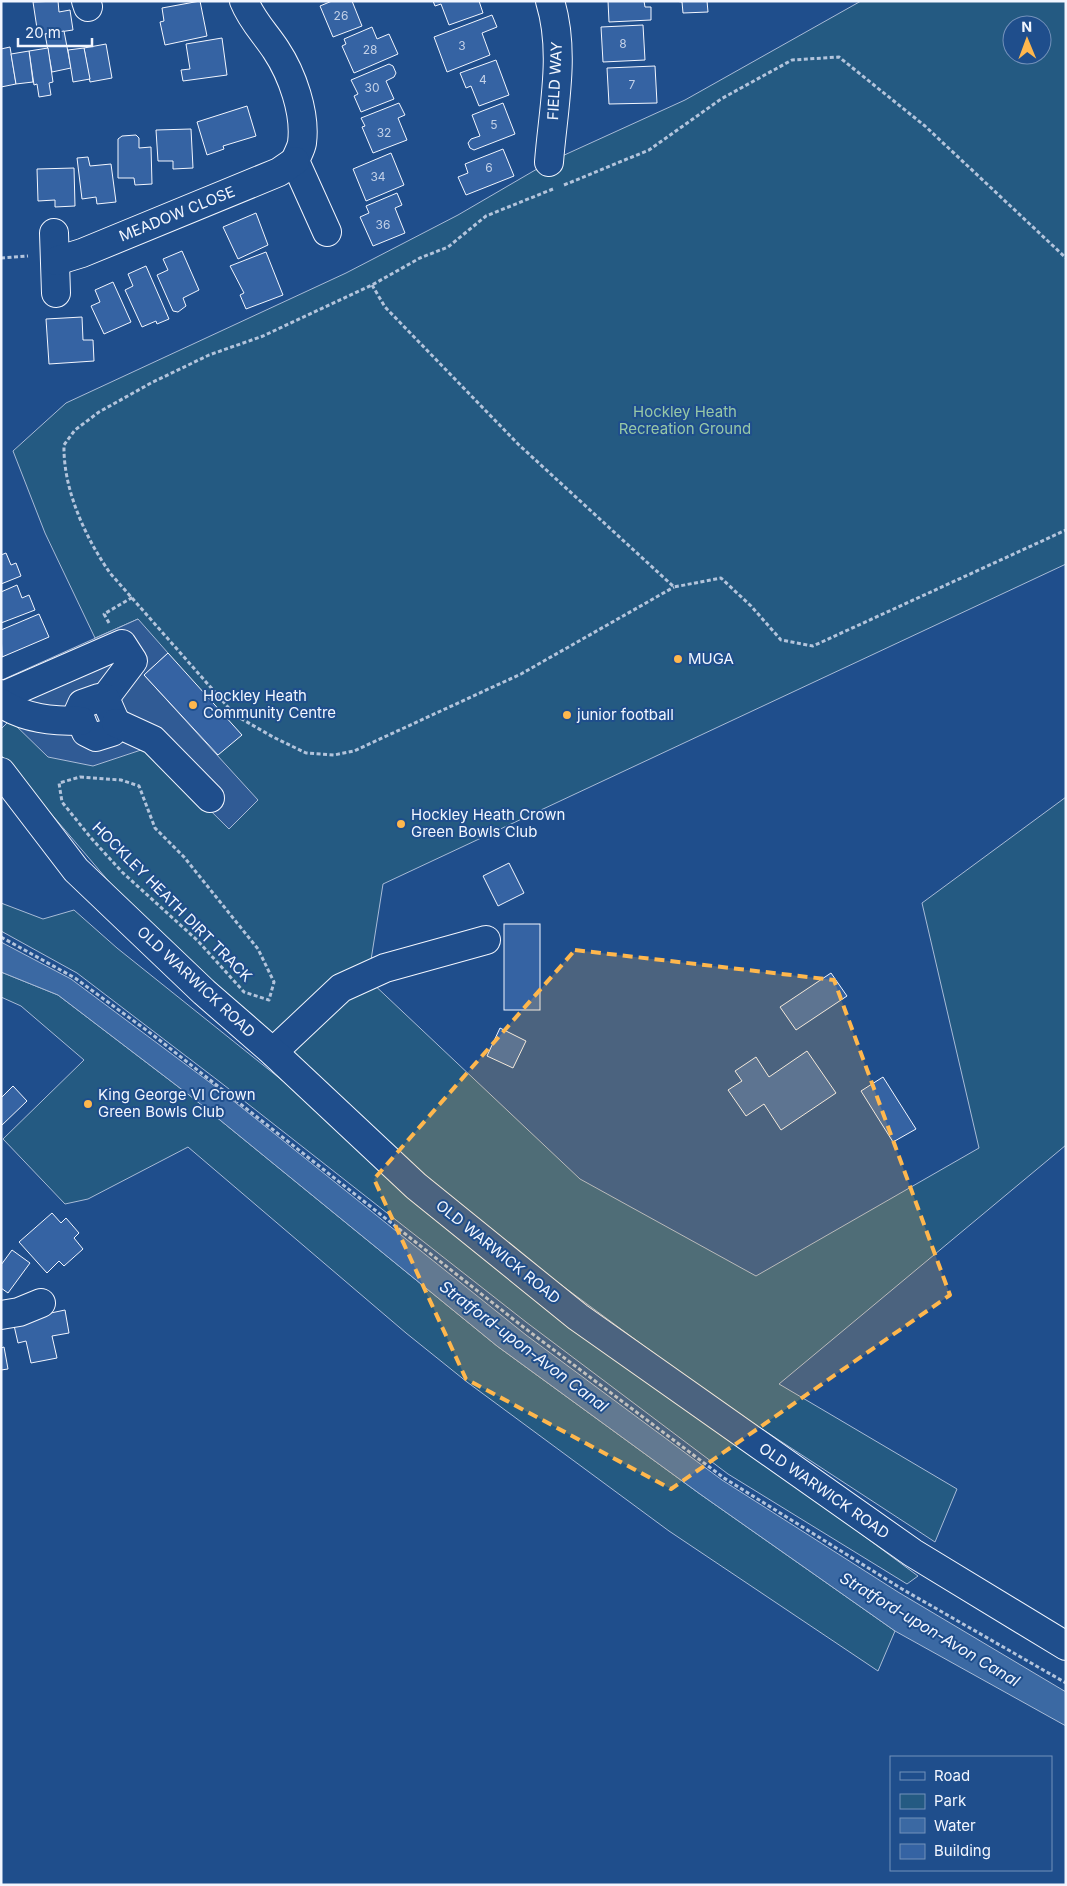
<svg xmlns="http://www.w3.org/2000/svg" width="1067" height="1886" viewBox="0 0 1067 1886" font-family="Inter,sans-serif">
<style>
.green{fill:#245a82;stroke:#a8bbd7;fill-rule:evenodd}
.parking{fill:#305b95;stroke:#a8bbd7}
.water{fill:#3b69a3;stroke:#a8bbd7}
.building{fill:#3563a3;stroke:#f2f6ff}
.lines{fill:none;stroke-linecap:round;stroke-linejoin:round}
.minor-casing{stroke:#f2f6ff;stroke-width:30}
.major-casing{stroke:#f2f6ff;stroke-width:30}
.path{stroke:#b3c4dc;stroke-width:3;stroke-dasharray:4 2.5;stroke-linecap:butt}
.minor{stroke:#1f4e8c;stroke-width:28}
.major{stroke:#1f4e8c;stroke-width:28}
.marked{fill:#ffb74d;fill-opacity:0.2;stroke:#ffb74d;stroke-width:4;stroke-dasharray:10 6;stroke-linejoin:round}
.poi-dot{fill:#ffb74d;stroke:#1f4e8c;stroke-width:2}
.labels{text-anchor:middle;stroke-width:4;stroke-linejoin:round;paint-order:stroke}
.number-label{font-size:12px;fill:#c3d1e8}
.street-label{font-size:15px;fill:#f2f6ff;stroke:#1f4e8c}
.park-label{font-size:15px;fill:#97c8a6;stroke:#1f4e8c}
.poi-label{font-size:15px;fill:#f2f6ff;stroke:#1f4e8c;text-anchor:start}
.water-label{font-size:16px;font-style:italic;fill:#f2f6ff;stroke:#1f4e8c}
</style>
<rect width="100%" height="100%" fill="#1f4e8c"/>
<g class="green">
<path d="M861,1H1066V564L383,884L368,979L580,1179L756,1276L979,1148L922,903L1066,797V1145L779,1384L957,1489L935,1542L713,1397L419,1180L134,911L1,755V729L10,720L147,748L257,800L144,675L138,619L95,638L45,533L13,451L66,403L346,273L458,215L549,162L685,100ZM1012,25H1042V55H1012Z"/>
<path d="M1,903L43,919L74,910L117,948L303,1097L480,1252L918,1576L907,1584L728,1474L526,1322L220,1082L77,973L1,931Z"/>
<path d="M1,972L58,995L193,1098L497,1346L700,1494L895,1631L878,1671L669,1531L467,1382L406,1333L188,1147L88,1199L65,1204L3,1139L84,1060L21,1006L1,997Z"/>
</g>
<path class="parking" d="M138,619L168,653L144,675L258,800L229,829L147,748L93,766L48,757L10,720L2,680Z"/>
<path class="water" d="M1,942L71,979L216,1087L526,1335L722,1480L898,1592L1066,1692V1726L895,1631L700,1494L497,1346L193,1098L58,995L1,972Z"/>
<g class="building">
<path d="M58,1L59,12L70,10L73,30L38,35L33,2Z"/>
<path d="M200,1L207,36L165,45L160,22L164,21L162,8Z"/>
<path d="M332,1H352L362,26L333,37L320,6Z"/>
<path d="M433,1H479L483,13L449,25L441,4L435,6Z"/>
<path d="M608,1H644L645,7H651V20L609,22Z"/>
<path d="M675,1H707L708,12L683,13L682,2Z"/>
<path d="M492,15L497,27L482,33L490,55L447,72L434,37Z"/>
<path d="M643,25L645,60L603,62L601,27Z"/>
<path d="M372,27L377,39L389,34L398,54L354,73L342,46L346,44L344,39Z"/>
<path d="M64,31L71,68L52,72L45,34Z"/>
<path d="M222,38L227,75L183,81L181,70L190,69L186,44Z"/>
<path d="M106,44L112,78L90,82L84,48Z"/>
<path d="M10,47L16,84L1,87V49Z"/>
<path d="M48,48L53,82L49,83L51,95L39,97L37,84L34,85L29,51Z"/>
<path d="M84,48L90,79L73,82L68,50Z"/>
<path d="M29,51L33,82L16,84L11,54Z"/>
<path d="M496,60L509,95L479,106L471,86L466,88L460,73Z"/>
<path d="M389,64L393,66L396,73L394,77L386,81L394,99L361,112L354,96L358,94L351,80Z"/>
<path d="M655,66L657,103L609,104L607,68Z"/>
<path d="M399,103L405,115L398,118L407,140L373,153L362,127L365,126L361,118Z"/>
<path d="M503,103L515,134L474,150L470,148L468,143L471,139L480,136L472,115Z"/>
<path d="M247,106L256,136L223,146L224,149L207,155L197,122Z"/>
<path d="M191,129L193,168L173,169V161H158L156,130Z"/>
<path d="M136,135L139,138V148L151,147L152,184L135,185L134,178H118V139L122,136Z"/>
<path d="M503,149L514,176L466,195L458,177L468,173L465,164Z"/>
<path d="M391,153L404,185L366,201L353,169Z"/>
<path d="M88,157L90,166L111,164L116,202L97,204L96,197L82,199L77,158Z"/>
<path d="M74,168L75,206L55,207V200L38,201L37,169Z"/>
<path d="M397,193L402,205L395,208L405,233L373,246L360,217L369,213L366,206Z"/>
<path d="M256,213L268,245L238,259L223,227Z"/>
<path d="M182,251L199,290L183,298L186,306L178,312L173,311L157,275L168,270L163,259Z"/>
<path d="M266,252L283,295L246,309L240,295L244,293L230,266Z"/>
<path d="M146,266L169,319L157,324L156,321L142,327L125,290L133,286L128,274Z"/>
<path d="M113,282L131,322L104,334L91,306L100,302L95,290Z"/>
<path d="M82,317L83,340H93L94,361L49,364L46,319Z"/>
<path d="M6,553L11,565L16,563L21,576L1,584V555Z"/>
<path d="M17,585L22,598L29,595L35,610L1,623V592Z"/>
<path d="M39,614L49,637L2,657L1,630Z"/>
<path d="M168,653L242,735L218,755L144,675Z"/>
<path d="M509,863L524,893L498,906L483,876Z"/>
<rect x="504" y="924" width="36" height="86"/>
<path d="M831,973L847,996L796,1030L780,1007Z"/>
<path d="M500,1028L526,1041L513,1068L487,1056Z"/>
<path d="M807,1051L836,1093L781,1130L764,1104L746,1116L728,1090L742,1081L735,1071L756,1057L769,1077Z"/>
<path d="M883,1077L916,1129L893,1142L861,1091Z"/>
<path d="M13,1086L27,1101L1,1126V1098Z"/>
<path d="M52,1213L61,1223L66,1218L79,1233L74,1238L83,1249L64,1266L59,1261L47,1273L19,1242Z"/>
<path d="M12,1250L30,1263L8,1293L1,1288V1265Z"/>
<path d="M65,1310L69,1333L52,1336L57,1358L31,1363L26,1341L18,1343L13,1321Z"/>
<path d="M4,1347L8,1369L1,1370V1348Z"/>
</g>
<g class="lines">
<defs>
<g id="minor">
<path d="M86,1L88,7"/>
<path d="M244,1C252,21 265,33 276,50C292,74 306,113 302,143C301,149 297,155 295,161L327,232"/>
<path d="M549,162C553,109 566,53 550,1"/>
<path d="M54,233L56,293"/>
<path d="M56,261L82,253L279,172L295,161"/>
<path d="M1,694L5,695L122,644L133,661L105,698"/>
<path d="M99,698H105L116,723L112,732L96,737L86,732L78,713L82,704Z"/>
<path d="M1,703C25,719 53,721 81,721"/>
<path d="M116,723L153,740L210,798"/>
<path d="M273,1052L341,988L385,968L486,940"/>
<path d="M1,1315L19,1312L41,1303"/>
</g>
<path id="major" d="M1,772L76,870L204,992L273,1052L416,1186L578,1317L913,1553L1066,1646"/>
</defs>
<use href="#minor" class="minor-casing"/>
<use href="#major" class="major-casing"/>
<g class="path">
<path d="M564,185L649,150L721,99L792,60L839,57L925,126L1066,258"/>
<path d="M553,189L486,216L448,247L420,258L372,285L263,336L209,355L151,383L99,412L75,430L64,445C63,489 85,537 110,573L235,715L273,737L306,753L334,755L354,751L521,674L674,587"/>
<path d="M1,258L28,256"/>
<path d="M372,285L385,307L518,444L674,587L721,578L751,606L781,640L813,646L1066,530"/>
<path d="M109,623L104,614L133,597"/>
<path d="M80,777L121,780L139,786L155,828L184,857L258,949L274,982L269,1000L244,992L198,941L122,872L91,838L62,802L59,783Z"/>
<path d="M1,937L75,978L153,1035L522,1326L724,1478L902,1589L1066,1683"/>
</g>
<use href="#minor" class="minor"/>
<use href="#major" class="major"/>
</g>
<path class="marked" d="M575,950L834,980L950,1295L671,1489L466,1379L374,1179Z"/>
<g class="poi-dot">
<circle cx="678" cy="659" r="5"/>
<circle cx="193" cy="705" r="5"/>
<circle cx="567" cy="715" r="5"/>
<circle cx="401" cy="824" r="5"/>
<circle cx="88" cy="1104" r="5"/>
</g>
<g class="labels">
<g class="number-label">
<text x="341" y="20">26</text>
<text x="623" y="48">8</text>
<text x="462" y="50">3</text>
<text x="370" y="54">28</text>
<text x="483" y="84">4</text>
<text x="632" y="89">7</text>
<text x="372" y="92">30</text>
<text x="494" y="129">5</text>
<text x="384" y="137">32</text>
<text x="489" y="172">6</text>
<text x="378" y="181">34</text>
<text x="383" y="229">36</text>
</g>
<g class="street-label">
<text transform="translate(555 81) rotate(-87)" y="5">FIELD WAY</text>
<text transform="translate(177 214) rotate(-22)" y="5">MEADOW CLOSE</text>
<text transform="translate(172 902) rotate(45)" y="5">HOCKLEY HEATH DIRT TRACK</text>
<text transform="translate(196 982) rotate(43)" y="5">OLD WARWICK ROAD</text>
<text transform="translate(498 1252) rotate(39)" y="5">OLD WARWICK ROAD</text>
<text transform="translate(824 1491) rotate(35)" y="5">OLD WARWICK ROAD</text>
</g>
<g class="park-label">
<text x="685" y="417">Hockley Heath<tspan x="685" dy="17">Recreation Ground</tspan></text>
</g>
<g class="poi-label">
<text x="688" y="664">MUGA</text>
<text x="203" y="701">Hockley Heath<tspan x="203" dy="17">Community Centre</tspan></text>
<text x="577" y="720">junior football</text>
<text x="411" y="820">Hockley Heath Crown<tspan x="411" dy="17">Green Bowls Club</tspan></text>
<text x="98" y="1100">King George VI Crown<tspan x="98" dy="17">Green Bowls Club</tspan></text>
</g>
<g class="water-label">
<text transform="translate(524 1346) rotate(37)" y="6">Stratford-upon-Avon Canal</text>
<text transform="translate(930 1629) rotate(31)" y="6">Stratford-upon-Avon Canal</text>
</g>
</g>
<rect width="1067" height="1886" fill="none" stroke="#f2f6ff" stroke-width="5"/>
<rect x="890" y="1756" width="162" height="115" fill="#1f4e8c" stroke="#7391ba"/>
<rect x="900" y="1772" width="25" height="8" fill="#1f4e8c" stroke="#7391ba"/>
<text x="934" y="1781" font-size="15" fill="#f2f6ff">Road</text>
<rect x="900" y="1794" width="25" height="15" fill="#245a82" stroke="#7391ba"/>
<text x="934" y="1806" font-size="15" fill="#f2f6ff">Park</text>
<rect x="900" y="1818" width="25" height="15" fill="#3b69a3" stroke="#7391ba"/>
<text x="934" y="1831" font-size="15" fill="#f2f6ff">Water</text>
<rect x="900" y="1844" width="25" height="15" fill="#3563a3" stroke="#7391ba"/>
<text x="934" y="1856" font-size="15" fill="#f2f6ff">Building</text>
<g transform="translate(1027 40) rotate(359)"><circle r="24" fill="#1f4e8c" stroke="#7391ba"/>
<path d="M0-4L9 19L0 12L-9 19Z" fill="#ffb74d"/>
<text y="-8" font-size="14" font-weight="bold" text-anchor="middle" fill="#f2f6ff">N</text>
</g>
<path d="M18 38v8h74v-8" fill="none" stroke="#f2f6ff" stroke-width="2.5"/>
<text x="25" y="38" font-size="15" fill="#f2f6ff" stroke="#1f4e8c" stroke-width="4" paint-order="stroke">20 m</text>
</svg>
